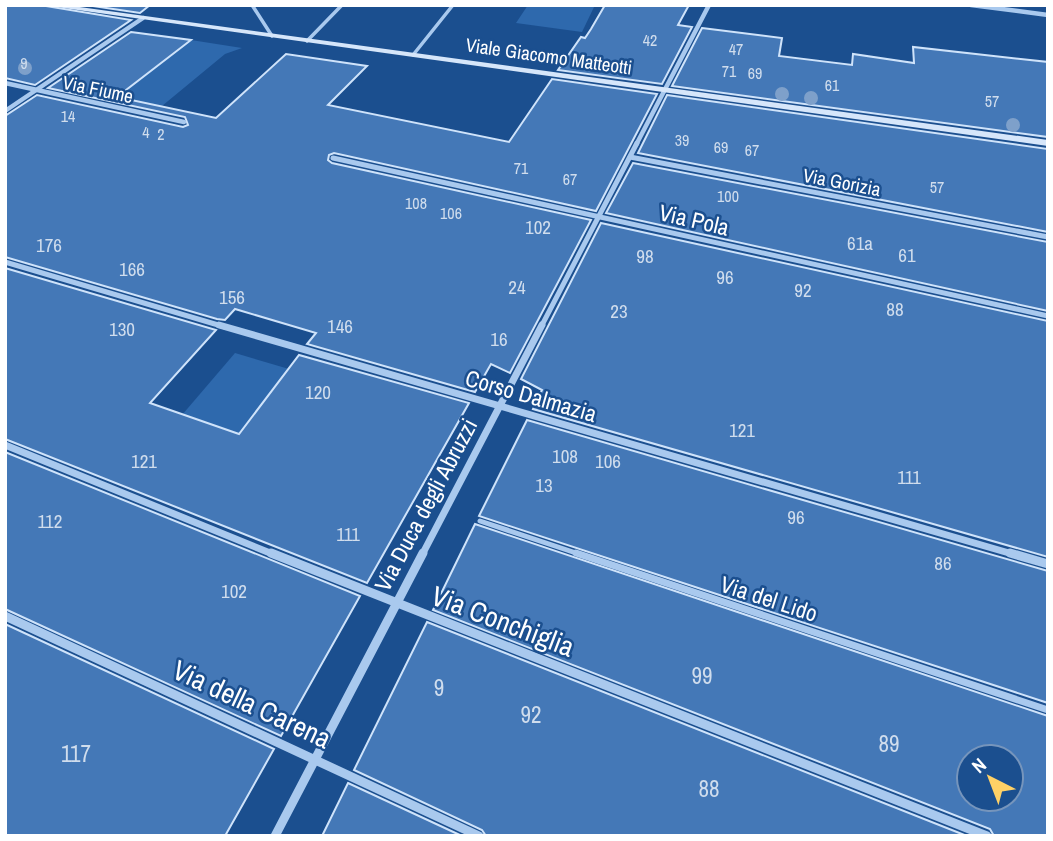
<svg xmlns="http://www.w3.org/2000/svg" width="1053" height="841" viewBox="0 0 1053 841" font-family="'Archivo Narrow',sans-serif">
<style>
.green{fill:#2e69ad}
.building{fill:#4478b7;stroke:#cfe3fa;stroke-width:2;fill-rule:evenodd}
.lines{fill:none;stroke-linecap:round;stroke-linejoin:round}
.lane-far2{stroke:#a9c9ee;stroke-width:3.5}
.lane-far1{stroke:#a9c9ee;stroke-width:5}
.lane{stroke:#a9c9ee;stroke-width:7}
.street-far3{stroke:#a9c9ee;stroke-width:4.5}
.street-far2{stroke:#a9c9ee;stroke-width:5}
.street-far1{stroke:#a9c9ee;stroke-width:7}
.street{stroke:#a9c9ee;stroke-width:9}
.secondary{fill:#d6e6fa;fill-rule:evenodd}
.tree{fill:#7ea0ca}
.labels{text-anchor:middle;stroke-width:5;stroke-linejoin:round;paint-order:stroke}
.far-number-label{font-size:16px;fill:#d0dded}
.far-street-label{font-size:19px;fill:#fff;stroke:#1b4f8f}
.number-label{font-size:19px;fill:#d0dded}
.street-label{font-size:23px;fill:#fff;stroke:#1b4f8f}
.near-number-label{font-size:23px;fill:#d0dded}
.near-street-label{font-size:28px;fill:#fff;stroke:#1b4f8f}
</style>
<rect width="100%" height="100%" fill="#1b4f8f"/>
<g class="green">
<path d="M528,5H595L582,32L516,23Z"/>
<path d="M191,40L242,48L225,54L162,106L117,97Z"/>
<path d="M235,353L289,369L239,434L182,415Z"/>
</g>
<g class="building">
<path d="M5,5H40L131,20L35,85L5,78Z"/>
<path d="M86,5H150L140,13Z"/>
<path d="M605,5H689L678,25L692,27L662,84L558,70L581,37L585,38L591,29Z"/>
<path d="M702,28L782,38L779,56L852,65L853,54L914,63L913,47L1048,62V137L672,86Z"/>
<path d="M131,32L191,40L117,97L216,118L286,54L367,66L328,105L509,142L552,79L657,94L596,211L334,153L329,155L328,160L332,163L591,220L510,373L491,364L475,392L307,344L316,333L235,309L225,320L217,319L5,257V116L37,95L183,127L188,125L185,117L48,88Z"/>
<path d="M667,95L1048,149V232L638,153Z"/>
<path d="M633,163L1048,242V311L606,213Z"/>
<path d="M601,223L1048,321V557L533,409L542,390L521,379Z"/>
<path d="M5,268L216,330L150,403L239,434L299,355L469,403L367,583L5,439Z"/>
<path d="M527,420L1048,571V703L479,516Z"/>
<path d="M5,452L360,596L281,736L5,609Z"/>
<path d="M475,524L1048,716V836H994L990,829L433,610ZM969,757H1011V799H969Z"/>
<path d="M427,622L967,836H486L482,830L354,770Z"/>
<path d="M5,624L274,749L225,836H5Z"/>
<path d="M348,783L462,836H322Z"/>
</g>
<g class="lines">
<g class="lane-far2">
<path d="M252,5L272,36"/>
<path d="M307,41L342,5"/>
<path d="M413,55L453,5"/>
</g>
<path class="lane-far1" d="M480,521L582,555"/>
<path class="lane" d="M576,553L1048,710"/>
<g class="street-far3">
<path d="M971,5L1048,15"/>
<path d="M5,83L184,122"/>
<path d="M5,111L143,18"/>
<path d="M636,145L709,5"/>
</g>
<g class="street-far2">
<path d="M630,157L1048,237"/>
<path d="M333,158L1048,316"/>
<path d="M5,262L225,327"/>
<path d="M541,327L637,143"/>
</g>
<g class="street-far1">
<path d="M219,325L1016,555"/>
<path d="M5,445L275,555"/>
<path d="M422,555L542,325"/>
</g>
<g class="street">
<path d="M271,553L987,836"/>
<path d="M1010,553L1048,564"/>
<path d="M5,616L479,836"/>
<path d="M275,836L423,553"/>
</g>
<path class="secondary" d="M42,5H65L1048,140V146Z"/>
</g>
<g class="tree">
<circle cx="25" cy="68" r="7"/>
<circle cx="782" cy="94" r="7"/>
<circle cx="811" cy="98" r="7"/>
<circle cx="1013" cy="125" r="7"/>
</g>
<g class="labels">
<g class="far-number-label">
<text x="650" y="46">42</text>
<text x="736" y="55">47</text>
<text x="24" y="69">9</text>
<text x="729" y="77">71</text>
<text x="755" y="79">69</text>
<text x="832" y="91">61</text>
<text x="992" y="107">57</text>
<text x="68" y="122">14</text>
<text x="146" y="138">4</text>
<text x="161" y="140">2</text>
<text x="682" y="146">39</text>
<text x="721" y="153">69</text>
<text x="752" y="156">67</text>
<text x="521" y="174">71</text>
<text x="570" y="185">67</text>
<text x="937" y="193">57</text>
<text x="728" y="202">100</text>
<text x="416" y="209">108</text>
<text x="451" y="219">106</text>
</g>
<g class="far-street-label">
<text transform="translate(549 56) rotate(8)" y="7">Viale Giacomo Matteotti</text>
<text transform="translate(98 89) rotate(12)" y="7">Via Fiume</text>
<text transform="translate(842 182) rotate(11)" y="7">Via Gorizia</text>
</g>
<g class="number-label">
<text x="538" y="234">102</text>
<text x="860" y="250">61a</text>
<text x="49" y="252">176</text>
<text x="907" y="262">61</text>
<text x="645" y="263">98</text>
<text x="132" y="276">166</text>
<text x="725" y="284">96</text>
<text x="517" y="294">24</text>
<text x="803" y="297">92</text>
<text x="232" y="304">156</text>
<text x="895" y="316">88</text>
<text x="619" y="318">23</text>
<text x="340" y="333">146</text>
<text x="122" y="336">130</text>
<text x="499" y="346">16</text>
<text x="318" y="399">120</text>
<text x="742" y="437">121</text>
<text x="565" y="463">108</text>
<text x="144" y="468">121</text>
<text x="608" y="468">106</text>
<text x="909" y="484">111</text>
<text x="544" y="492">13</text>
<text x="796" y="524">96</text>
<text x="50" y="528">112</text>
<text x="348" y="541">111</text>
<text x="943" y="570">86</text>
<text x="234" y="598">102</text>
</g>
<g class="street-label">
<text transform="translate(694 220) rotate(13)" y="8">Via Pola</text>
<text transform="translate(531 396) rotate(16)" y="8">Corso Dalmazia</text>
<text transform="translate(426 505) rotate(-62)" y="8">Via Duca degli Abruzzi</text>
<text transform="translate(769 599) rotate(18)" y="8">Via del Lido</text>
</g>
<g class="near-number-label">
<text x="702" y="684">99</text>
<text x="439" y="696">9</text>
<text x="531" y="723">92</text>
<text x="889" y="752">89</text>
<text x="76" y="762">117</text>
<text x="709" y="797">88</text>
</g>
<g class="near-street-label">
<text transform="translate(503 621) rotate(21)" y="10">Via Conchiglia</text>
<text transform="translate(252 704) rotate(25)" y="10">Via della Carena</text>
</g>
</g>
<rect width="1053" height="841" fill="none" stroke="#ffffff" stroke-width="14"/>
<g transform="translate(990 778) rotate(318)"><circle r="33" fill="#1b4f8f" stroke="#7695bc" stroke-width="2"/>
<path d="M0-5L12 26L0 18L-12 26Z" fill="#ffd166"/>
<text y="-10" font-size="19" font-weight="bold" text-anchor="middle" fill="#ffffff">N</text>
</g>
</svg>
